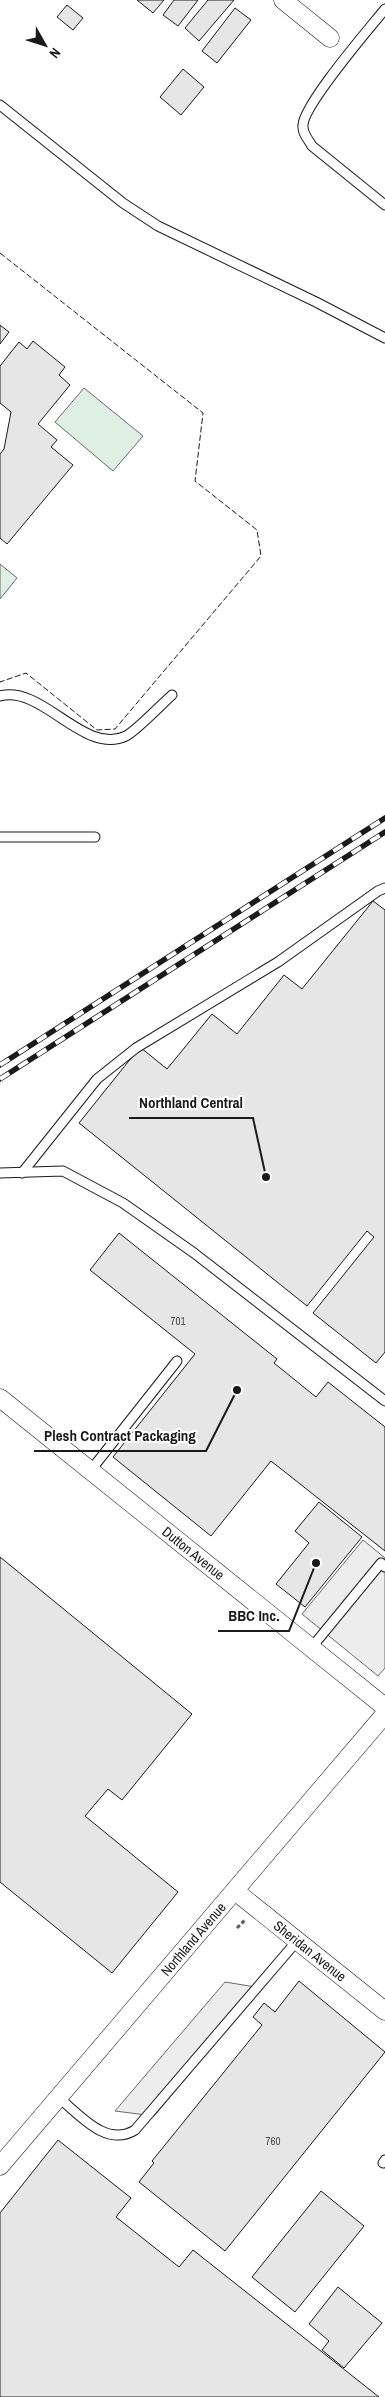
<svg xmlns="http://www.w3.org/2000/svg" width="385" height="2397" viewBox="0 0 385 2397" font-family="'Archivo Narrow',sans-serif">
<style>
.park{fill:#e0efe3;stroke:#6a6a6a}
.parking{fill:#ededed;stroke:#6a6a6a}
.building{fill:#e6e6e6;stroke:#1a1a1a}
.lines{fill:none;stroke-linecap:round;stroke-linejoin:round}
.lane-casing{stroke:#1a1a1a;stroke-width:11}
.street-casing{stroke:#1a1a1a;stroke-width:19}
.path{stroke:#5f5f5f;stroke-width:3;stroke-dasharray:4 2.5;stroke-linecap:butt}
.lane{stroke:#fff;stroke-width:9}
.street{stroke:#fff;stroke-width:18}
.rail-casing{stroke:#1a1a1a;stroke-width:5.5}
.rail{stroke:#fff;stroke-width:4;stroke-dasharray:11;stroke-linecap:butt}
.fence{stroke:#1a1a1a;stroke-width:1;stroke-dasharray:6 2.5;stroke-linecap:butt}
.labels{text-anchor:middle;stroke-width:4;stroke-linejoin:round;paint-order:stroke}
.number-label{font-size:11px;fill:#4d4d4d}
.street-label{font-size:14px;fill:#1a1a1a;stroke:#fff}
.leader{fill:none;stroke:#1a1a1a;stroke-width:2}
.callout-dot{fill:#1a1a1a;stroke:#fff;stroke-width:2}
.callout-label{font-size:15px;text-anchor:middle;font-weight:bold;fill:#1a1a1a;stroke:#fff;stroke-width:4;stroke-linejoin:round;paint-order:stroke}
</style>
<rect width="100%" height="100%" fill="#fff"/>
<g class="park">
<path d="M84,388L143,436L113,471L55,422Z"/>
<path d="M0,564L17,578L0,599Z"/>
</g>
<g class="parking">
<path d="M363,1540L385,1558V1668L378,1676L302,1614Z"/>
<path d="M225,1982L262,1988L154,2116L115,2111Z"/>
</g>
<g class="building">
<path d="M137,0H164L153,13Z"/>
<path d="M174,0H198L178,26L163,15Z"/>
<path d="M208,0H234L199,41L185,28Z"/>
<path d="M67,5L83,18L73,30L57,17Z"/>
<path d="M235,8L251,20L217,63L202,51Z"/>
<path d="M183,69L204,87L181,115L160,97Z"/>
<path d="M0,325L9,332L0,344Z"/>
<path d="M33,341L65,367L59,375L70,385L38,424L57,440L51,447L73,465L7,544L0,538V454L4,449L11,412L0,403V366L19,342L27,349Z"/>
<path d="M373,901L385,910V1352L376,1363L313,1313L374,1237L367,1231L307,1306L79,1123L140,1047L167,1069L212,1014L237,1034L284,975L302,989Z"/>
<path d="M119,1233L277,1359L274,1363L316,1397L328,1382L385,1427V1551L271,1461L211,1536L113,1457L195,1354L90,1270Z"/>
<path d="M319,1502L362,1537L305,1607L276,1584L309,1543L295,1531Z"/>
<path d="M0,1557L192,1714L122,1800L108,1789L85,1816L178,1892L112,1973L0,1882Z"/>
<path d="M299,1981L385,2052L225,2251L139,2182L154,2163L152,2161L262,2025L253,2017L264,2003L275,2012Z"/>
<path d="M58,2140L131,2198L116,2217L179,2267L193,2250L379,2397H0V2213Z"/>
<path d="M321,2191L364,2226L295,2312L252,2277Z"/>
<path d="M338,2287L382,2323L344,2368L322,2350L329,2341L309,2324Z"/>
</g>
<g class="lines">
<defs>
<g id="lane">
<path d="M385,9C369,29 304,104 303,125C302,133 308,139 312,146L385,205"/>
<path d="M0,105L123,203L158,226L316,302L385,338"/>
<path d="M0,696C43,685 84,756 126,736C136,731 162,704 172,695"/>
<path d="M0,837H95"/>
<path d="M0,1173L63,1171L123,1203L194,1253L385,1401"/>
<path d="M22,1173L97,1079L136,1048L278,962L378,891L385,888"/>
<path d="M91,1470L177,1361"/>
<path d="M312,1647L381,1563L385,1567"/>
<path d="M58,2097C79,2114 106,2148 135,2130L297,1941"/>
<path d="M383,2163L385,2160"/>
</g>
<g id="street">
<path d="M283,0L330,38"/>
<path id="s1" d="M0,1398L385,1707"/>
<path id="s2" d="M235,1891L385,2011"/>
<path id="s3" d="M0,2166L385,1714"/>
</g>
</defs>
<use href="#lane" class="lane-casing"/>
<use href="#street" class="street-casing"/>
<path class="path" d="M237,1928L245,1920"/>
<use href="#lane" class="lane"/>
<use href="#street" class="street"/>
<defs>
<g id="rail">
<path d="M0,1065L385,818"/>
<path d="M0,1079L385,832"/>
</g>
</defs>
<use href="#rail" class="rail-casing"/>
<use href="#rail" class="rail"/>
<path class="fence" d="M0,253L203,413L195,481L257,530L261,556L115,729L97,730L26,673L0,682"/>
</g>
<g class="labels">
<g class="number-label">
<text x="178" y="1325">701</text>
<text x="273" y="2145">760</text>
</g>
<g class="street-label">
<text dy="5" stroke="none"><textPath href="#s1" startOffset="248">Dutton Avenue</textPath></text>
<text dy="5" stroke="none"><textPath href="#s3" startOffset="298">Northland Avenue</textPath></text>
<text dy="5" stroke="none"><textPath href="#s2" startOffset="96">Sheridan Avenue</textPath></text>
</g>
</g>
<path class="leader" d="M266 1177L253 1118H129M237 1390L206 1451H34M316 1563L289 1631H218"/>
<g class="callout-dot">
<circle cx="266" cy="1177" r="5"/>
<circle cx="237" cy="1390" r="5"/>
<circle cx="316" cy="1563" r="5"/>
</g>
<g class="callout-label">
<text x="191" y="1108">Northland Central</text>
<text x="120" y="1441">Plesh Contract Packaging</text>
<text x="254" y="1621">BBC Inc.</text>
</g>
<g transform="translate(45 45) rotate(129)" stroke="#ffffff" stroke-width="4" paint-order="stroke">
<path d="M0-4L9 19L0 12L-9 19Z" fill="#1a1a1a"/>
<text y="-8" font-size="14" font-weight="bold" text-anchor="middle" fill="#1a1a1a">N</text>
</g>
</svg>
